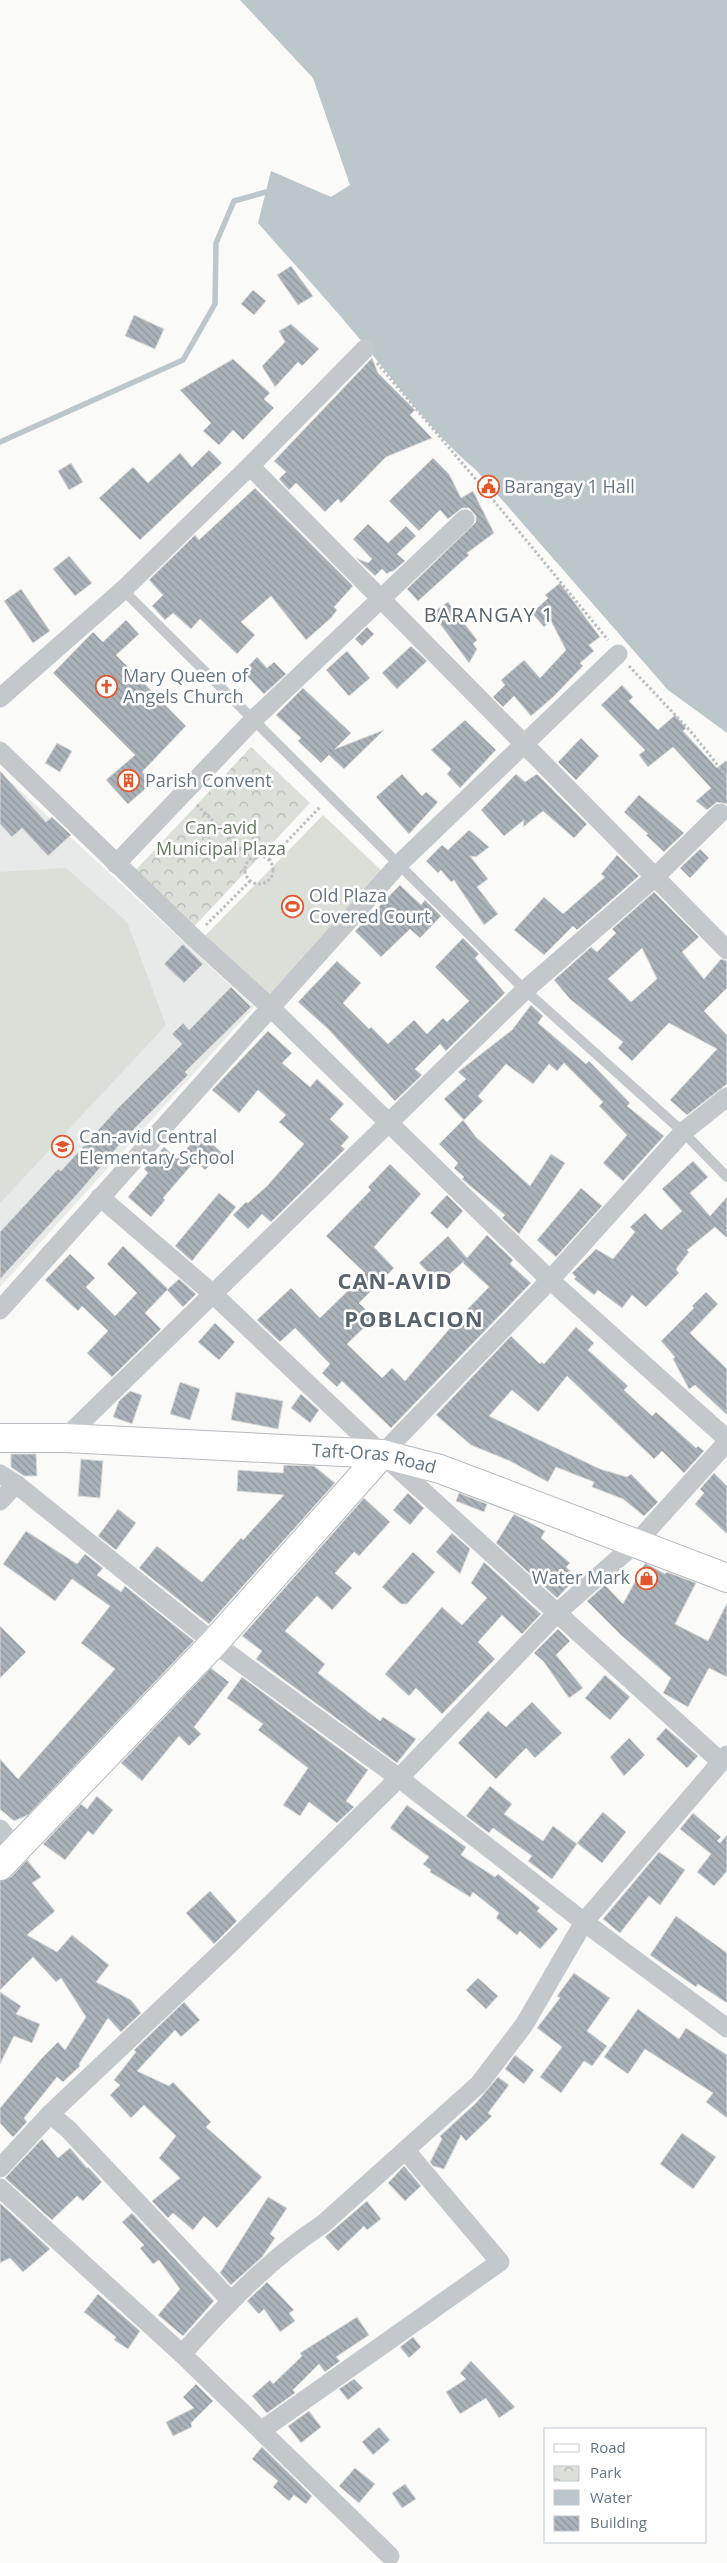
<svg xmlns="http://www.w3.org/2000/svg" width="727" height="2563" viewBox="0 0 727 2563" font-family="'Open Sans',sans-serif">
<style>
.built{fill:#e8e9e9}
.park{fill:url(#park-crowns)}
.garden{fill:#dadfd7}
.water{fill:#bbc7cb}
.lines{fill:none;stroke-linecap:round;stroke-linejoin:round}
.stream{stroke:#bbc7cb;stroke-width:5.5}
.building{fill:url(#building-back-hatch);stroke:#dcdcda;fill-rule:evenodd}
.secondary-casing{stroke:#b3babf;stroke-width:30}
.primary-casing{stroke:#b5babe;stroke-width:30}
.path{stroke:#bbbfc2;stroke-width:3;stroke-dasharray:2.5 2.5;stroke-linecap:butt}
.lane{stroke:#c3c8cc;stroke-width:10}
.street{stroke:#c3c8cc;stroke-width:19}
.secondary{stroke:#fff;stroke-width:28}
.primary{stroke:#fff;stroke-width:28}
.labels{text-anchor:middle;stroke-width:5;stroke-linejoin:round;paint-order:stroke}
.poi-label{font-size:18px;fill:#657683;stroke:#fff;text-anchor:start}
.park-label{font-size:18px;fill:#687a64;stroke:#fff}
.street-label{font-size:18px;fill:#657683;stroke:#fff}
.quarter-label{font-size:20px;letter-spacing:1px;fill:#57646e;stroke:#fff}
.district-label{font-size:22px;font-weight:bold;letter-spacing:1px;fill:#57646e;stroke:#fff}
</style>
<defs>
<pattern id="park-crowns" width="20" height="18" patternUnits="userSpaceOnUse" patternTransform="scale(1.25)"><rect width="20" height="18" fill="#dadfd7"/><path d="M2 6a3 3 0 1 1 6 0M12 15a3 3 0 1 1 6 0" fill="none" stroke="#b4b9b4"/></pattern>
<pattern id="building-back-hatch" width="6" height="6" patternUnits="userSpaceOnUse" patternTransform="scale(1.25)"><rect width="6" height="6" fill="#aab3b9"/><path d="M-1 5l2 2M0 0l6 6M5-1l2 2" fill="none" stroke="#8e969c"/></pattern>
</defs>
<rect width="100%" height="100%" fill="#fafaf8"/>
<path class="built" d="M0,772L254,1007L0,1287Z"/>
<path class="park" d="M251,747L310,803L190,931L131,875Z"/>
<g class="garden">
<path d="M323,815L384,873L263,1001L202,939Z"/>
<path d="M66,868L127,922L166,1025L0,1203V872Z"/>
</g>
<path class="water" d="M240,0H727V733L668,690L476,470C431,432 396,383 358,337C326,298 291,261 258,223L271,171L331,197L350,185L313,78Z"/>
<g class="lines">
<path class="stream" d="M0,442L183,360L215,304L216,243L234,201L266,192L274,194"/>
</g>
<g class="building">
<path d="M291,266L313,296L298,305L277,275Z"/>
<path d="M253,290L266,301L254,315L241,304Z"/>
<path d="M134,315L164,329L155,349L125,336Z"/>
<path d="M291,324L319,349L302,366L298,362L275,387L262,366L285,342L279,331Z"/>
<path d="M372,358L378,373L415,410L410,415L432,438L386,457L341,503L338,499L325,512L296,483L289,490L279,479L286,472L274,461Z"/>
<path d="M233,359L270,393L264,399L274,408L243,440L233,430L219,445L203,431L211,423L180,390Z"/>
<path d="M209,450L222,463L140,540L99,498L133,467L148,483L180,453L192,467Z"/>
<path d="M433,458L449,474L461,498L473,491L494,533L467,553L469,555L418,601L407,589L476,522V516L469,508H462L448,519L440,510L419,531L389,501Z"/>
<path d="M71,463L83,482L69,490L58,471Z"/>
<path d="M255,488L353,586L334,607L337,610L331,618L306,640L271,596L241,622L255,635L237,654L200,619L191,629L173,613L165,620L152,606L163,595L149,580L195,535L199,540Z"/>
<path d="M368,524L388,543L406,526L416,536L397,554L405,561L392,572L391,571L387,574L382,569L375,576L356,558L368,563L372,559L353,539Z"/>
<path d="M69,556L92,583L75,596L53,569Z"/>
<path d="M560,583L600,637L589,645L594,651L580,663L583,666L553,697L531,716L514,696L503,707L493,697L505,685L501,680L524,660L540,678L566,650L551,621L544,627L532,613L548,598L545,595Z"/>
<path d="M21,589L50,631L33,643L4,601Z"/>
<path d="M448,602L477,640L473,644L477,649L469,663L432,613Z"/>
<path d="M126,620L139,634L116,655L186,726L142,772L152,783L128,804L106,780L135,755L53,673L93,632L103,642Z"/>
<path d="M367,627L374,634L362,646L355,639Z"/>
<path d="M411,646L427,661L397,689L382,673Z"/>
<path d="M347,651L370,678L349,696L326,670Z"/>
<path d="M257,657L267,668L274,662L286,674L264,694L243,672Z"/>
<path d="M622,685L633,697L629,701L658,730L675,715L686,728L683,731L717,768L727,760V804L717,802L707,810L696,801L711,788L673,747L648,767L639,755L645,750L601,705Z"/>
<path d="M303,688L351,733L335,749L384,730L344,769L329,755L321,763L298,741L301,738L276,715Z"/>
<path d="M465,720L496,750L460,788L447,774L451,769L431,750Z"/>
<path d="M581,738L599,756L576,780L558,762Z"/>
<path d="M57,743L72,751L60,772L45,763Z"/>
<path d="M0,771L46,822L52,817L71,835L48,856L22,828L12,837L0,824Z"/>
<path d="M402,774L422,796L426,792L438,802L409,834L376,797Z"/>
<path d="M516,774L525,782L537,774L587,824L574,838L543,811L523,827L524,820L504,836L481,810Z"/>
<path d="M639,795L684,833L664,852L646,835L648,834L624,812Z"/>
<path d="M469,830L489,847L476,857L470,856L488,879L477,887L498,914L484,925L454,880L451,882L441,870L438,873L426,861L442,845L448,850Z"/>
<path d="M700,849L709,858L690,878L680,868Z"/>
<path d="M617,855L639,876L577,930L573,926L544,955L514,930L544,897L563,914L605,877L601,874Z"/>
<path d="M400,885L421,905L425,900L441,916L420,938L410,929L381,957L355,931Z"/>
<path d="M654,892L699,937L682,952L704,979L721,959L727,961V988L704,1011L727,1035V1084L687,1115L670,1100L717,1049L669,1023L632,1061L618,1048L623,1042L570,999L554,980L591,947L597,952L616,933L612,929ZM642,948L657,979L631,1002L608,979Z"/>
<path d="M463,938L479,954L475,958L505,993L446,1051L440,1044L415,1069L422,1075L395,1101L328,1029L298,1002L337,961L361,983L343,1003L369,1029L371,1027L388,1044L414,1020L427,1034L443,1018L447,1022L469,1001L435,967Z"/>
<path d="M183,944L203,964L184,983L164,964Z"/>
<path d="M231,987L251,1007L185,1072L188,1075L125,1138L81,1190L0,1279V1232L58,1169L61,1171L118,1108L182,1044L172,1034L183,1023L189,1030Z"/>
<path d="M531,1005L543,1016L538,1023L586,1064L589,1061L630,1103L627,1106L664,1136L623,1181L603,1163L627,1135L599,1106L603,1102L564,1063L557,1071L549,1064L533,1084L506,1064L478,1096L483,1101L464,1120L444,1099L466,1079L458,1072L512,1030Z"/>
<path d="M268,1031L292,1053L282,1063L310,1087L317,1079L344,1104L330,1119L349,1137L341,1146L345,1149L271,1222L262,1214L248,1229L233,1215L246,1202L248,1203L267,1186L304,1144L279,1122L286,1115L258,1090L239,1113L212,1090Z"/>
<path d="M463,1120L476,1137L530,1186L551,1154L565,1163L519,1234L502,1218L505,1215L462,1179L464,1177L454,1168L458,1163L439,1144Z"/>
<path d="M201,1133L222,1153L205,1170L195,1161L163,1198L165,1200L151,1217L128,1197L148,1173L144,1169L164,1147L177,1159Z"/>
<path d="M693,1161L708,1177L690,1193L710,1216L727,1197V1238L715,1227L687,1250L689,1252L676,1269L679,1273L646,1307L632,1295L622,1308L598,1290L594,1295L574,1279L576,1277L572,1273L596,1249L613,1259L635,1232L630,1227L645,1213L661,1230L682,1211L662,1189Z"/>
<path d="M390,1164L421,1194L374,1247L394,1268L359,1303L374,1318L347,1344L382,1378L392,1368L405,1381L456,1321L489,1287L463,1263L464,1261L439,1284L419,1263L448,1236L467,1258L487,1235L513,1260L510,1264L531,1283L391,1428L342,1381L337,1387L322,1373L330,1364L295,1328L280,1342L257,1320L291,1288L320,1318L362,1277L365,1273L326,1236L371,1190L368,1187Z"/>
<path d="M581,1188L602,1206L556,1257L537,1240Z"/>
<path d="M219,1193L236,1207L192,1261L175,1246Z"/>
<path d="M447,1195L463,1211L447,1229L430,1213Z"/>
<path d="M123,1246L168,1289L145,1313L161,1329L112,1377L87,1353L108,1331L82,1306L78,1311L45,1280L70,1254L95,1278L86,1287L115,1316L137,1293L107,1264Z"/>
<path d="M179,1279L196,1294L183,1307L167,1290Z"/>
<path d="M706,1292L718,1304L690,1333L727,1369V1415L695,1385L689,1389L673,1359L675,1357L661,1341L694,1308L692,1306Z"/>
<path d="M215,1323L235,1342L219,1360L198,1342Z"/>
<path d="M576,1327L594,1343L588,1350L628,1386L624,1390L652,1416L656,1412L696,1448L698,1446L704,1451L684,1473L662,1451L654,1459L567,1376L538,1412L512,1390L489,1416L600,1469L627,1477L631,1474L658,1502L644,1516L623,1499L592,1487L594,1482L556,1467L548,1482L510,1461L471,1445L436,1415L511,1336L540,1364L541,1362L544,1364Z"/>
<path d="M180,1382L200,1389L190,1420L170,1414Z"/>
<path d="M130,1391L142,1395L132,1424L113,1417L119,1401Z"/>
<path d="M236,1392L283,1401L278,1429L231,1420Z"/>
<path d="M301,1394L319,1410L310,1423L291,1408Z"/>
<path d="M11,1454H36L37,1476H24L11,1467Z"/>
<path d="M81,1459L103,1461L100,1498L78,1496Z"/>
<path d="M284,1465L314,1466L335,1483L209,1624L139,1568L157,1546L202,1582L241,1538L243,1540L284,1495L237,1491L238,1470L283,1473Z"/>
<path d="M714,1473L727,1486V1534L695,1504L704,1493L700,1489Z"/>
<path d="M408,1493L424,1508L410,1525L393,1510Z"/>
<path d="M459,1493L487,1504L484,1512L456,1501Z"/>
<path d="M364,1498L390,1522L359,1556L354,1552L335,1573L352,1588L332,1610L317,1596L285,1631L325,1664L318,1673L380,1721L383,1717L416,1739L397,1763L256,1659L262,1651L242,1636Z"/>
<path d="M118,1509L136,1523L116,1550L98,1536Z"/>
<path d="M514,1514L545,1531L541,1538L570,1563L566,1567L577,1577L557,1598L496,1543Z"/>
<path d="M26,1531L77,1564L85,1554L103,1568L97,1575L121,1592L125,1586L194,1641L28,1815L14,1821L0,1809V1759L18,1779L115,1669L81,1643L110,1606L72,1579L55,1601L3,1564Z"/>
<path d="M452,1533L470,1549L460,1574L436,1552Z"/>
<path d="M413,1552L435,1572L407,1604H401L382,1587Z"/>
<path d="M484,1562L541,1614L522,1634L502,1615L478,1642L495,1659L442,1714L416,1688L409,1696L385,1674L442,1607L462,1625L487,1598L471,1583Z"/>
<path d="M645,1563L665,1574L667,1572L696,1583L675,1624L708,1641L727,1603V1677L709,1668L688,1707L663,1693L671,1678L622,1636L587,1601L605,1585L623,1604Z"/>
<path d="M0,1626L26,1652L0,1678Z"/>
<path d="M558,1629L570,1641L556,1655L583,1688L569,1698L544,1662L534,1653Z"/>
<path d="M211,1668L229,1682L194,1727L201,1734L189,1746L179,1736L142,1781L121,1763Z"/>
<path d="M605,1675L630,1697L610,1720L585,1698Z"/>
<path d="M242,1677L368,1770L346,1801L354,1807L337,1823L309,1802L300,1816L283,1805L308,1768L258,1730L263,1724L227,1698Z"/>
<path d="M532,1702L562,1733L535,1758L526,1748L496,1779L458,1743L488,1711L506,1727Z"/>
<path d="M666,1728L698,1756L687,1768L656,1739Z"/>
<path d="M629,1738L645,1755L624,1776L610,1757Z"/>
<path d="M490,1786L512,1804L504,1814L543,1841L553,1826L577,1844L552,1879L528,1861L532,1856L493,1828L489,1833L466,1816Z"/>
<path d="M97,1796L113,1810L93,1835L88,1831L65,1860L43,1844L81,1804L87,1809Z"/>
<path d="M407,1805L466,1847L461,1855L495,1877L498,1874L540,1908L537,1911L558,1929L540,1949L520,1931L517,1935L496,1918L499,1913L473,1892L470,1897L430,1872L431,1870L423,1864L429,1857L390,1828Z"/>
<path d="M603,1812L626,1832L602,1863L577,1843Z"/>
<path d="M693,1813L721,1837L717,1841L720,1843L727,1835V1871L714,1886L697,1872L711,1854L680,1829Z"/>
<path d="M659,1852L685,1870L660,1905L649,1896L620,1933L603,1919Z"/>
<path d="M27,1860L41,1877L32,1883L55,1911L27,1935L57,1952L72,1935L109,1965L96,1982L131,2000L141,2013L121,2032L108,2018L79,2064L80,2066L63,2082L57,2077L24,2118L27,2122L13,2137L0,2123V2108L41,2059L58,2042L65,2050L86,2017L61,1978L56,1982L33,1957L0,1990V1881L11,1877Z"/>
<path d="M210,1891L237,1921L214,1944L186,1913Z"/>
<path d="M676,1916L727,1953V2003L698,1984L696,1987L650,1955Z"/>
<path d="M574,1973L610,1998L587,2031L607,2046L592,2066L584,2061L561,2093L540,2077L562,2047L537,2028L560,1998L557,1996Z"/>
<path d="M478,1978L498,1996L486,2009L466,1990Z"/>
<path d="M0,1992L21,2006L16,2014L40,2024L32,2043L14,2036L0,2064Z"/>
<path d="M184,2002L200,2020L181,2037L175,2030L137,2071L169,2086L173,2082L211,2122L206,2127L262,2177L217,2228L204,2216L193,2230L173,2213L168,2218L152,2201L180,2178L159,2158L176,2136L144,2105L131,2118L110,2095L120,2085L114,2080L136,2052L134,2050Z"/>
<path d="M638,2009L679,2039L686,2028L727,2055V2118L706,2102L713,2093L645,2049L628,2074L604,2057Z"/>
<path d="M515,2055L534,2070L524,2084L505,2069Z"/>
<path d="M498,2077L509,2085L488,2113L492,2116L466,2141L461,2135L444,2169L433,2166L430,2162L442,2139L440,2136L476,2103Z"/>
<path d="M682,2133L716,2157L693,2189L660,2164Z"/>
<path d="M42,2139L58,2158L70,2148L87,2168L88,2167L102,2182L83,2201L77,2196L52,2220L5,2178Z"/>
<path d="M404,2166L421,2186L405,2201L388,2183Z"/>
<path d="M268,2197L287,2208L270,2234L275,2238L262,2257L231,2285L220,2273Z"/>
<path d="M367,2201L381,2219L367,2230L364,2226L338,2251L325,2237Z"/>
<path d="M0,2203L50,2249L23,2272L10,2258L0,2263Z"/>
<path d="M132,2213L214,2301L183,2336L158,2315L180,2289L159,2260L153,2264L140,2248L144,2245L122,2222Z"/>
<path d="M267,2282L294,2310L289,2313L295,2321L280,2332L264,2309L259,2314L247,2301Z"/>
<path d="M98,2294L140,2331L128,2349L114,2340L116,2337L84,2312Z"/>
<path d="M357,2317L369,2335L336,2357L340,2361L325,2372L319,2364L293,2390L295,2393L267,2413L252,2396L270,2380L273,2384L302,2356L300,2353Z"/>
<path d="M413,2337L421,2347L409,2358L400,2347Z"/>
<path d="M471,2361L515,2407L499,2418L486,2398L460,2414L446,2392L466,2379L460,2373Z"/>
<path d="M354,2379L363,2388L348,2400L339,2389Z"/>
<path d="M196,2384L213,2401L191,2423L192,2427L173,2436L166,2422L194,2408L183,2397Z"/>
<path d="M309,2411L321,2427L301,2443L288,2426Z"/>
<path d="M379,2427L390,2440L373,2455L362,2442Z"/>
<path d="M262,2447L312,2496L306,2504L294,2495L289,2501L273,2487L278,2481L252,2459Z"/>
<path d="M355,2468L375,2484L359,2503L339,2486Z"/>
<path d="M405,2484L416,2499L402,2508L392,2493Z"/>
</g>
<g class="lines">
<defs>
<path id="secondary" d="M0,1866L214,1643L382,1454"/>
<g id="primary">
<path id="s1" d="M0,1438H65L382,1454L440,1469L727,1578"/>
</g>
</defs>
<use href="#secondary" class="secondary-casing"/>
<use href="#primary" class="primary-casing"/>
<g class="path">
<path d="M377,363L485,490L608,640"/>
<path d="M629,666L693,734L727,777"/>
<path d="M197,805L250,858"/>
<circle cx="259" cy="870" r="14"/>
<path d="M269,860L321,806"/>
<path d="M206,925L250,881"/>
</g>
<path class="lane" d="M123,590L525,990L683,1132L727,1177"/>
<g class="street">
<path d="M250,466L727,950"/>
<path d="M0,698L123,590L250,466L365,349"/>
<path d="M0,751L193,937L271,1008L550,1280L727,1439"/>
<path d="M116,864L254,719L465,519"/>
<path d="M100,1197L213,1294L382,1454L720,1761"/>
<path d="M0,1310L399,864L618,654"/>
<path d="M65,1438L525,990L654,878L720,813"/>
<path d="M382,1454L550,1280L683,1132L727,1097"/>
<path d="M0,1474L16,1484L214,1643L399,1778L584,1922L727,2028"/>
<path d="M0,1501L16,1484"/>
<path d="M0,1829L16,1849"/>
<path d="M50,2114L68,2129L230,2300"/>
<path d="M0,2168L50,2114L229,1945L399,1778L558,1612L637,1542L727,1442"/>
<path d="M0,2188L182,2354L390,2556"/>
<path d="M182,2354C225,2306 269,2259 323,2224L479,2084L524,2025L584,1922L727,1755"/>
<path d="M262,2430L500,2262L406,2151"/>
</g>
<use href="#secondary" class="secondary"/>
<use href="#primary" class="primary"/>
</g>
<defs>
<symbol id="civic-ring" viewBox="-11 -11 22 22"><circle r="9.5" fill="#fff" stroke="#e4572e" stroke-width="1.5"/><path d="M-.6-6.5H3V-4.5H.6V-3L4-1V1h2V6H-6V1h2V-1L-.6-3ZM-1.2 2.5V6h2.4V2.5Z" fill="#e4572e"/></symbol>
<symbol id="church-ring" viewBox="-11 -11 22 22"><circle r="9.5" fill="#fff" stroke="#e4572e" stroke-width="1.5"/><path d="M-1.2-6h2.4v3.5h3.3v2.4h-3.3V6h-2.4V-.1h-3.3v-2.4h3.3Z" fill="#e4572e"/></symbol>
<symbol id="building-ring" viewBox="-11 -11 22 22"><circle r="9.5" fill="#fff" stroke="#e4572e" stroke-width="1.5"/><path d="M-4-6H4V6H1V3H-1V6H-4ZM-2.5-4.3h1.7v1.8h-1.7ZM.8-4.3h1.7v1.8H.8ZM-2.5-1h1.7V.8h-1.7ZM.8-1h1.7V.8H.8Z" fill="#e4572e"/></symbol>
<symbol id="stadium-ring" viewBox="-11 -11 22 22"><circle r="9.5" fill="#fff" stroke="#e4572e" stroke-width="1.5"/><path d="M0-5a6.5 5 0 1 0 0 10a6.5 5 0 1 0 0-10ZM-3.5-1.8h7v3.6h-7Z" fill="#e4572e"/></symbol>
<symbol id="school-ring" viewBox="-11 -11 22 22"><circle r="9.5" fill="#fff" stroke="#e4572e" stroke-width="1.5"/><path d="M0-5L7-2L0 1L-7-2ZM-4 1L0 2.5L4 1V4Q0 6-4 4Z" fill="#e4572e"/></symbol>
<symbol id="shop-ring" viewBox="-11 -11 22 22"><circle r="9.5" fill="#fff" stroke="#e4572e" stroke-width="1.5"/><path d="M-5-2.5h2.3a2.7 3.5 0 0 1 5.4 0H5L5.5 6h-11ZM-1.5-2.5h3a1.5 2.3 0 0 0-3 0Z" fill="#e4572e"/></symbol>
</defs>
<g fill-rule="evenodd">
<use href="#civic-ring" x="476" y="474" width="25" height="25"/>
<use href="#church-ring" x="94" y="674" width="25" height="25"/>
<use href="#building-ring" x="116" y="768" width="25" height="25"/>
<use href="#stadium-ring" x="280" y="894" width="25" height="25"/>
<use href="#school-ring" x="50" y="1134" width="25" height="25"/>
<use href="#shop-ring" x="634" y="1566" width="25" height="25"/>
</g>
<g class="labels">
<g class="poi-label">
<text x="504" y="493">Barangay 1 Hall</text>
<text x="123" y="682">Mary Queen of<tspan x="123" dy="21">Angels Church</tspan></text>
<text x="145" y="787">Parish Convent</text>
<text x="309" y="902">Old Plaza<tspan x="309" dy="21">Covered Court</tspan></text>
<text x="79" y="1143">Can-avid Central<tspan x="79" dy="21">Elementary School</tspan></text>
<text x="630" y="1584" text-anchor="end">Water Mark</text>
</g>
<g class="park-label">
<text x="221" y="834">Can-avid<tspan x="221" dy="21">Municipal Plaza</tspan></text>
</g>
<g class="street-label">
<text dy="6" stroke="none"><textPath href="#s1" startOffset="375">Taft-Oras Road</textPath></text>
</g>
<g class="quarter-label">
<text x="489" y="622">BARANGAY 1</text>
</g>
<g class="district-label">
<text x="395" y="1289">CAN-AVID</text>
<text x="414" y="1327">POBLACION</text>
</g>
</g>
<rect x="544" y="2428" width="162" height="115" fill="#ffffff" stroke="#c1c8cd"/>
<rect x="554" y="2444" width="25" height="8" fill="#ffffff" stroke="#c1c8cd"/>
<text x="590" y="2453" font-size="15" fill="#657683">Road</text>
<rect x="554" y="2466" width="25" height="15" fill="url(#park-crowns)" stroke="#c1c8cd"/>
<text x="590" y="2478" font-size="15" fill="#657683">Park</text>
<rect x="554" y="2490" width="25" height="15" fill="#bbc7cb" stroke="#c1c8cd"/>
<text x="590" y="2503" font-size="15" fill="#657683">Water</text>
<rect x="554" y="2516" width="25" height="15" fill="url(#building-back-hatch)" stroke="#c1c8cd"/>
<text x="590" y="2528" font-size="15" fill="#657683">Building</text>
</svg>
